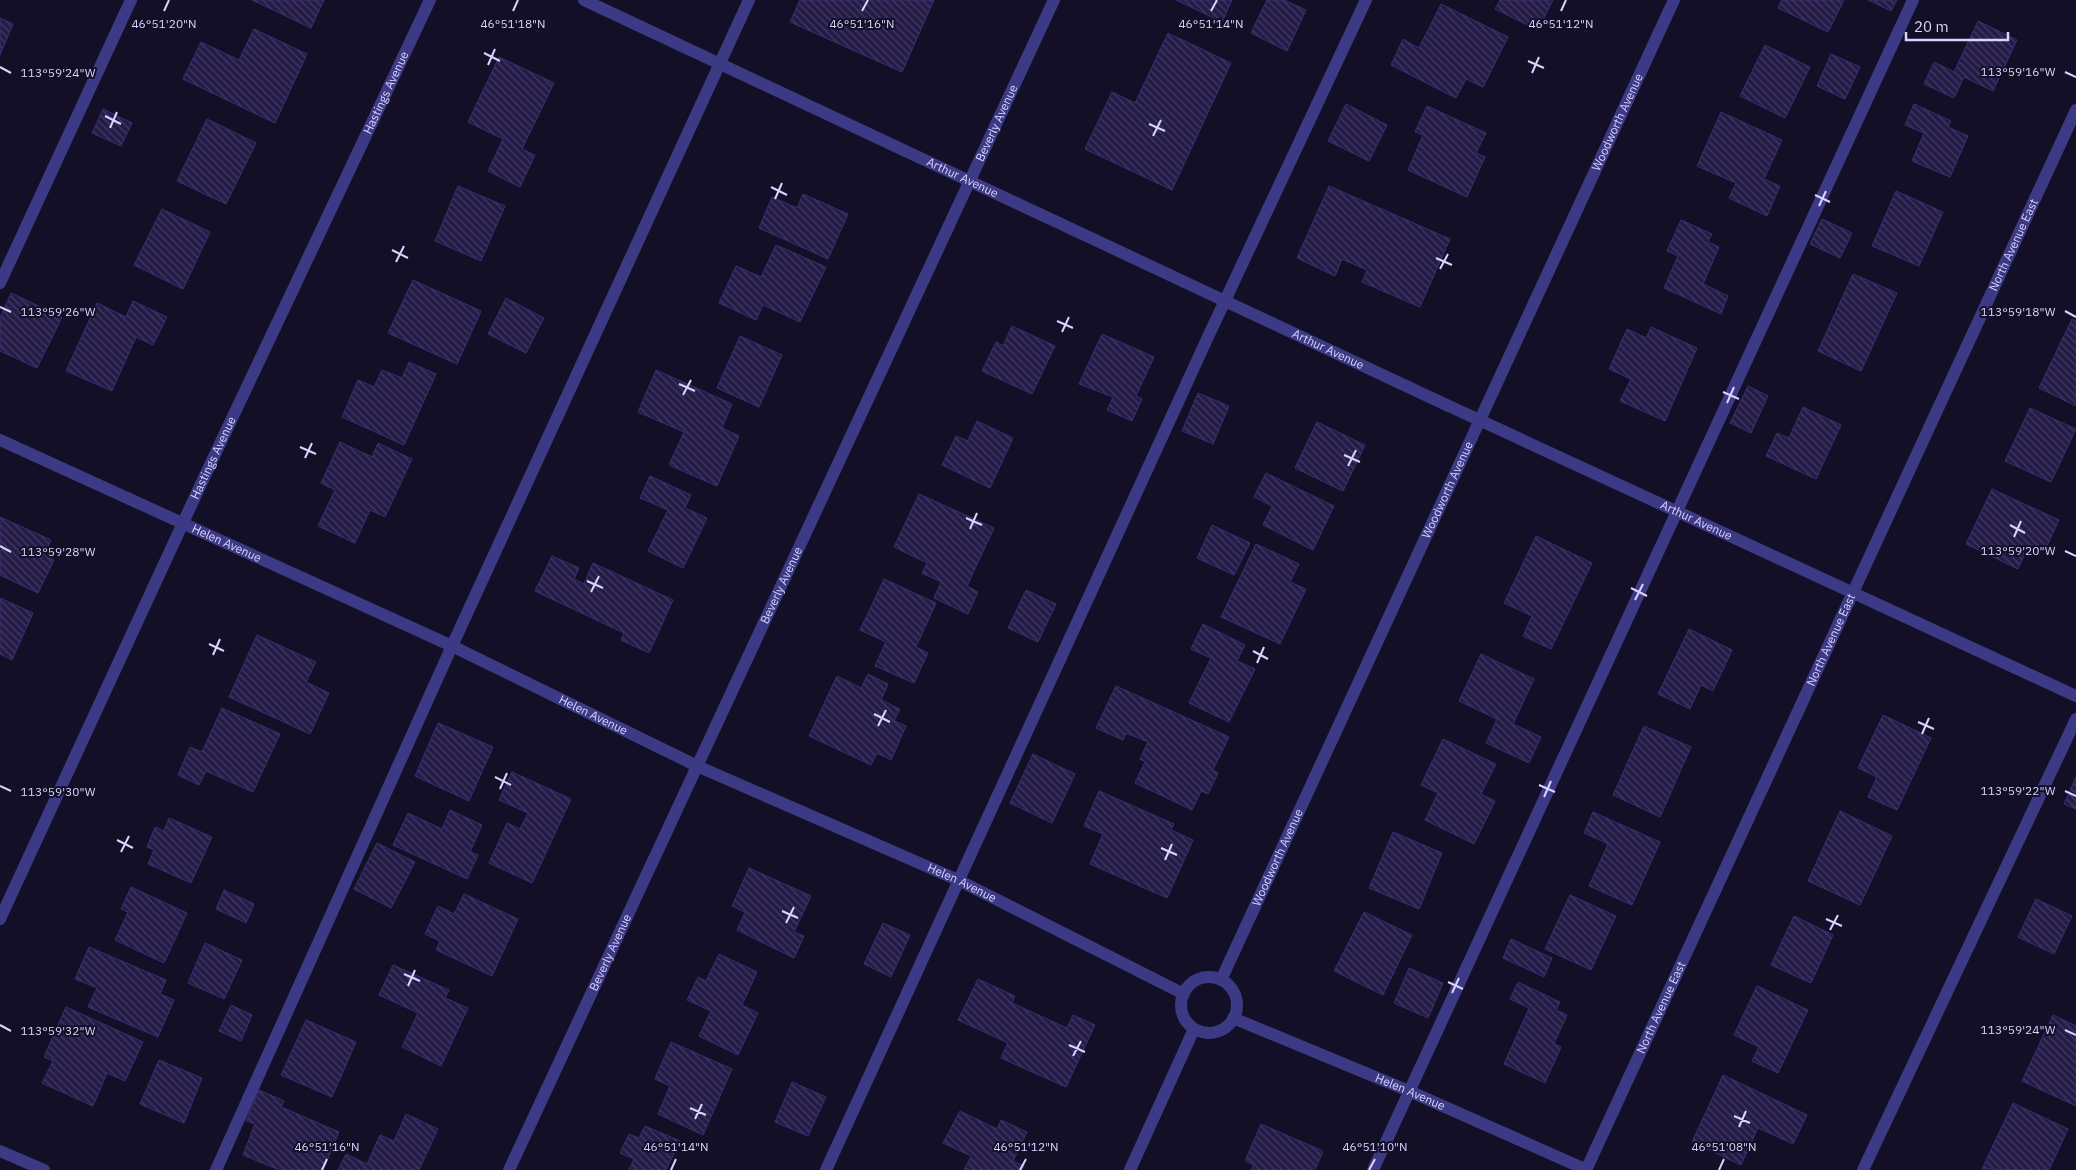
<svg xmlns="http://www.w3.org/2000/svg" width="2076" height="1170" viewBox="0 0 2076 1170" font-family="'IBM Plex Sans',sans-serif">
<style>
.building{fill:url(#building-back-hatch);stroke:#3b2d73}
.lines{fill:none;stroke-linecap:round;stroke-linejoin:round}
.service{stroke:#3d3a85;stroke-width:12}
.minor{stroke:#3d3a85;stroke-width:12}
.tertiary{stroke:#3d3a85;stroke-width:12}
.ticks{fill:none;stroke:#d9d4ff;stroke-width:2}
.labels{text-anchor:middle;stroke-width:4;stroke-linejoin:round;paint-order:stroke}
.street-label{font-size:12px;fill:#d9d4ff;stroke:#130f26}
.ticks-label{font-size:12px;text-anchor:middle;fill:#d9d4ff;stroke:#130f26;stroke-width:4;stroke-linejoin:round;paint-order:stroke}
</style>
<defs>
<pattern id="building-back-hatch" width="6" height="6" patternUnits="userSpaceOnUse" patternTransform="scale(1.25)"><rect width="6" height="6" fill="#241b47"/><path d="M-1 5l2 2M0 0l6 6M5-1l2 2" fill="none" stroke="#433b63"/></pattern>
</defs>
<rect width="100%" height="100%" fill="#130f26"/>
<g class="building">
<path d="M252,0H324L311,28Z"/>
<path d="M800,0H934L902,72L790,22Z"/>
<path d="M1176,0H1232L1222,22Z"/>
<path d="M1267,0H1284L1306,10L1287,51L1251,33Z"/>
<path d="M1500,0H1553L1538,30L1495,9Z"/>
<path d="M1782,0H1844L1828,32L1778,8Z"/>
<path d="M1868,0H1897L1891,11Z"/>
<path d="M1441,4L1508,37L1483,87L1466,79L1456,98L1391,65L1403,39L1419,48Z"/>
<path d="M0,18L13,24L0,55Z"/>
<path d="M1978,21L2017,40L1993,91L1964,77L1954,98L1924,84L1934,62L1954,72Z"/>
<path d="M254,29L307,54L275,123L183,79L201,42L239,60Z"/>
<path d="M1168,33L1231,63L1172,190L1085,149L1112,92L1135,103Z"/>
<path d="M1765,45L1810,67L1785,118L1740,96Z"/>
<path d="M1831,54L1860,67L1845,99L1817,86Z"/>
<path d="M499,57L554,83L522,149L535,155L520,187L488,171L503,139L468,122Z"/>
<path d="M1346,104L1387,125L1369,161L1328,141Z"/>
<path d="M1914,104L1951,121L1948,127L1968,136L1950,177L1912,161L1924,133L1905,125Z"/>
<path d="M1427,106L1486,133L1476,153L1485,157L1467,197L1408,170L1423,135L1415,132Z"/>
<path d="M103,109L132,123L121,146L92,133Z"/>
<path d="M1721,112L1782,140L1764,179L1780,186L1767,216L1729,198L1736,183L1697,166Z"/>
<path d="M207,119L256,143L226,204L177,181Z"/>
<path d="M458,186L505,206L481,261L435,241Z"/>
<path d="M1329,186L1450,239L1420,307L1362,282L1367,270L1342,259L1335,276L1297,258Z"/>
<path d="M1896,191L1943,212L1919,266L1872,246Z"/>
<path d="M803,194L848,214L828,259L759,228L772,197L797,208Z"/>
<path d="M162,209L210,232L183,289L134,265Z"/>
<path d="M1822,219L1852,233L1840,258L1810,244Z"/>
<path d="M1681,220L1712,234L1708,242L1719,247L1703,284L1728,296L1721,314L1664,288L1678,256L1667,251Z"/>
<path d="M776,245L826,267L800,322L763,305L756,320L719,303L736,266L761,277Z"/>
<path d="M1853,274L1897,293L1861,371L1818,351Z"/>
<path d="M413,280L481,311L457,364L388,333Z"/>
<path d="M11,293L62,317L37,368L0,351V318Z"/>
<path d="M506,298L544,318L526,353L488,334Z"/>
<path d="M133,301L167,317L153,345L136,337L112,391L66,371L97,303L126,317Z"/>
<path d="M2072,319L2076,321V406L2039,388Z"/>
<path d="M1012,326L1055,346L1032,394L982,371L996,342L1003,346Z"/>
<path d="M1651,327L1697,348L1665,421L1620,401L1631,379L1609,369L1627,329L1646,338Z"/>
<path d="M1102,334L1154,357L1136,396L1142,399L1132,421L1107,410L1113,397L1079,384Z"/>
<path d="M740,336L782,355L759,407L717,388Z"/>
<path d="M409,362L436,374L404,445L342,417L358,380L374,387L382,370L402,378Z"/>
<path d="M656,370L732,404L722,428L739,436L717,486L669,465L684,432L638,412Z"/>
<path d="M1748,386L1768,396L1751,433L1730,423Z"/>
<path d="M1198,393L1229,406L1213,444L1182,431Z"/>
<path d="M1803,407L1841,425L1816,479L1766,456L1777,433L1789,438Z"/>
<path d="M2030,408L2076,429L2051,482L2005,461Z"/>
<path d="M977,421L1013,438L990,488L942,465L956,436L968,441Z"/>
<path d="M1317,422L1365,445L1343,491L1295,468Z"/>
<path d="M340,442L372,457L378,443L412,459L385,517L370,510L355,543L318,526L335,490L321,483Z"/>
<path d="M1266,473L1334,506L1313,550L1263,525L1272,506L1254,497Z"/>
<path d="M650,476L691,495L685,508L707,518L683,568L648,551L668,510L640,498Z"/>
<path d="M1992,489L2059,520L2044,552L2029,545L2018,569L1966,544Z"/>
<path d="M919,494L994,528L967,586L978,592L968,614L934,598L941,582L922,573L927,563L894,547Z"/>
<path d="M0,517L51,540L44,555L54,560L38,593L0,575V552L3,546L0,545Z"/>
<path d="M1212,525L1250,543L1234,575L1197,558Z"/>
<path d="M1536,536L1592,563L1551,649L1523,636L1532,616L1504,603Z"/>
<path d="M1256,544L1299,564L1290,582L1306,589L1280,644L1221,617Z"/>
<path d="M552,556L579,568L574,579L584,584L593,563L673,600L649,653L621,640L624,633L535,591Z"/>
<path d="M884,579L936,603L916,647L928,653L914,683L875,666L886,642L860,630Z"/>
<path d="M1026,590L1056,604L1038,642L1008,628Z"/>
<path d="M0,598L33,613L12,660L0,654Z"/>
<path d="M1203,624L1245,645L1237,661L1255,669L1229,722L1189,703L1211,658L1191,649Z"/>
<path d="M1689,629L1732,650L1713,691L1701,685L1690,709L1658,694Z"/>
<path d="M257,635L316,662L306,682L329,693L310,734L229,697Z"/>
<path d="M1481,654L1534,679L1513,724L1541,737L1529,763L1486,743L1497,719L1459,701Z"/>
<path d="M868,674L888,684L881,700L900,709L894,721L906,726L891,760L877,753L871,765L809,736L837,676L861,688Z"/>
<path d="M1116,686L1229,737L1213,770L1218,773L1208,794L1201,791L1192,810L1135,783L1145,762L1140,759L1148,742L1126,733L1123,740L1096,728Z"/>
<path d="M222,708L280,734L253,792L206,771L199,785L178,775L190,747L202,752Z"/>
<path d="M1883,715L1931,738L1897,810L1868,797L1877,777L1858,768Z"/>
<path d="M438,723L493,747L469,801L415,776Z"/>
<path d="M1644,726L1691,747L1660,817L1613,795Z"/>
<path d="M1443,739L1496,764L1481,794L1495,801L1474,844L1425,820L1438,793L1421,785Z"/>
<path d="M1033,754L1075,774L1052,823L1010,803Z"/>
<path d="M512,772L571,799L532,883L489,863L507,823L520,829L528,813L499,800Z"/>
<path d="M2076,777V809L2064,804Z"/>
<path d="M1099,791L1174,824L1171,830L1193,840L1167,898L1090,864L1103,834L1084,826Z"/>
<path d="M450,810L482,825L470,852L478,855L467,879L393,845L408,813L442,829Z"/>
<path d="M1840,811L1892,836L1860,905L1808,881Z"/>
<path d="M1593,812L1660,842L1632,905L1589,886L1608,844L1584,833Z"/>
<path d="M169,818L212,837L191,883L148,864L154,850L147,847L155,827L164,831Z"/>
<path d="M1393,832L1442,853L1419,909L1369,888Z"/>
<path d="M377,843L415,862L391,908L354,889Z"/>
<path d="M749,868L811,896L794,932L804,936L794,958L737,930L745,912L732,906Z"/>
<path d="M131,887L187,913L164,963L115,940L128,912L121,909Z"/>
<path d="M224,890L254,904L246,923L216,909Z"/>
<path d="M464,894L518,919L492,976L436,950L440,941L425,934L438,906L454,914Z"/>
<path d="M1570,895L1616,916L1591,970L1545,949Z"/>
<path d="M2036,899L2072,916L2054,954L2018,937Z"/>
<path d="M1364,912L1412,935L1383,995L1334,971Z"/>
<path d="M1794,916L1833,935L1811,983L1771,965Z"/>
<path d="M883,923L910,935L891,977L864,964Z"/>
<path d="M1511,939L1552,958L1544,977L1503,958Z"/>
<path d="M205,943L242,960L224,999L188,983Z"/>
<path d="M89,947L166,980L160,994L174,1000L158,1037L88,1007L97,988L75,979Z"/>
<path d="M719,954L757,972L742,1005L758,1013L738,1055L699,1036L711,1011L687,1000L698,977L706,981Z"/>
<path d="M393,965L449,990L445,998L468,1008L441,1066L402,1047L418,1013L379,995Z"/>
<path d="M1409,968L1443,983L1428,1018L1394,1003Z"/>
<path d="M978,979L1015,996L1012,1003L1067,1028L1073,1015L1095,1025L1066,1087L1001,1058L1008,1043L958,1020Z"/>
<path d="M1518,982L1560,1002L1556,1010L1567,1015L1554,1044L1561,1047L1545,1083L1504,1064L1529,1008L1510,999Z"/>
<path d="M1757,986L1808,1010L1778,1073L1752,1061L1759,1047L1734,1035Z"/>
<path d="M231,1005L252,1015L241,1041L219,1031Z"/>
<path d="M66,1007L143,1042L125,1081L107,1073L93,1106L42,1083L53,1061L44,1057Z"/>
<path d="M2053,1015L2076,1026V1106L2022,1081Z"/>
<path d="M306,1020L356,1042L332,1097L281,1075Z"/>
<path d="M671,1042L732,1069L703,1135L658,1114L670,1086L655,1079Z"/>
<path d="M159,1060L202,1078L184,1123L140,1104Z"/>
<path d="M1723,1075L1807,1115L1793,1144L1758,1128L1741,1165L1692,1142Z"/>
<path d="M792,1082L826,1097L808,1136L775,1122Z"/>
<path d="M259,1090L284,1101L281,1107L339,1132L323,1170H279L243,1155L255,1124L246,1121Z"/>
<path d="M2013,1103L2068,1129L2049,1170L1982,1169Z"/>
<path d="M960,1111L997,1129L1001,1120L1027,1132L1013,1161L1024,1166L1022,1170H964L971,1156L943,1143Z"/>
<path d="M406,1114L438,1129L419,1170H338L346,1154L367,1164L380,1135L394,1141Z"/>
<path d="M1261,1124L1323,1151L1315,1170H1251L1254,1165L1245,1161Z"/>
<path d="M645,1126L680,1141L666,1170H629L634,1159L620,1153L629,1134L639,1138Z"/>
</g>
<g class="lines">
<g class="service">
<path d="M0,283L131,0"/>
<path d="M216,1170L452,646L749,0"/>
<path d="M826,1170L1207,339L1366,0"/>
<path d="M1373,1170L1913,0"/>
<path d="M1863,1170L2076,719"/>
</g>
<g class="minor">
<path id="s1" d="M0,440L452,646L697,766L958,880L1184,994"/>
<path id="s2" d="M0,919L201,484L430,0"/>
<circle cx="1209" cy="1005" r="28"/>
<path id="s3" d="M1221,980L1674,0"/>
<path id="s4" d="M1233,1018L1409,1091L1587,1170"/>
<path d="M0,1151L44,1170"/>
<path id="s5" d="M509,1170L1054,0"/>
<path d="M1130,1170L1194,1029"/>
<path id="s6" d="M1586,1170L2076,110"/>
</g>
<path class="tertiary" id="s7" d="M584,0L1438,401L2076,696"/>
</g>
<path class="ticks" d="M164,11L169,0M513,11L518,0M862,11L868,0M1211,11L1217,0M1561,11L1566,0M484,53L500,61M1528,61L1544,68M488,65L495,49M0,67L11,73M2065,72L2076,77M1532,73L1539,57M105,116L121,124M1149,124L1165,131M110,128L117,112M1153,136L1161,120M771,187L787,195M1815,195L1830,202M775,199L782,183M1819,206L1826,191M392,250L408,258M1436,258L1452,265M396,262L404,246M1440,269L1448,254M0,307L11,312M2065,311L2076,317M1057,321L1073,328M1062,332L1069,317M679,384L695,391M1723,392L1739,399M683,395L691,380M1727,403L1734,387M300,447L316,454M1344,455L1360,462M305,458L312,443M1348,466L1356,450M966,518L982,525M2010,525L2025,533M970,529L977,513M2014,537L2021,521M0,546L11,552M2065,551L2076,556M587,581L603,588M1631,588L1647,596M591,592L599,576M1635,600L1643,584M209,644L224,651M1253,651L1268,659M213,655L220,639M1257,663L1264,647M874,714L890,722M1918,722L1934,729M878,726L886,710M1922,734L1929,718M495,777L511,785M1539,785L1555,792M0,786L11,791M500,789L507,773M2065,791L2076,796M1544,797L1551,781M117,840L133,848M1161,848L1177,855M121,852L129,836M1165,860L1172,844M782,911L798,918M1826,919L1842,926M786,923L794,907M1830,930L1838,915M404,974L420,981M1448,982L1463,989M408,986L415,970M1452,993L1459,978M0,1025L11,1031M2065,1030L2076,1035M1069,1045L1085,1052M1073,1056L1081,1041M690,1108L706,1115M1734,1116L1750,1123M695,1119L702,1104M1739,1127L1746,1111M322,1170L327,1159M671,1170L676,1159M1020,1170L1026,1159M1369,1170L1375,1159M1719,1170L1724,1159"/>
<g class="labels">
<g class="street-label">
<text dy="4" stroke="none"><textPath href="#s2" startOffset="912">Hastings Avenue</textPath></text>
<text dy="4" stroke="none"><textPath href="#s3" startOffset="945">Woodworth Avenue</textPath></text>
<text dy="4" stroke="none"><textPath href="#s5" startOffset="1155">Beverly Avenue</textPath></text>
<text dy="4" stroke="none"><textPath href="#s7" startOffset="418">Arthur Avenue</textPath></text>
<text dy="4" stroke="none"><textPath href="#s6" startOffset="1019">North Avenue East</textPath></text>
<text dy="4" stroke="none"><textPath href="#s7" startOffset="822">Arthur Avenue</textPath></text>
<text dy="4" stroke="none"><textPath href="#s2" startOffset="508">Hastings Avenue</textPath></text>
<text dy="4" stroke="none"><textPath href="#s3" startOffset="540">Woodworth Avenue</textPath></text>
<text dy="4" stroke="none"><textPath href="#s7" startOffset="1228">Arthur Avenue</textPath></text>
<text dy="4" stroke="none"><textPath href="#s1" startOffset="249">Helen Avenue</textPath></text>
<text dy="4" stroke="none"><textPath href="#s5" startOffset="645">Beverly Avenue</textPath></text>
<text dy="4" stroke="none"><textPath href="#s6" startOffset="584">North Avenue East</textPath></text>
<text dy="4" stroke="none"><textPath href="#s1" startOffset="654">Helen Avenue</textPath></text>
<text dy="4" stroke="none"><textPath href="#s3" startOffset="135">Woodworth Avenue</textPath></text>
<text dy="4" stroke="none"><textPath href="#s1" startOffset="1059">Helen Avenue</textPath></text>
<text dy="4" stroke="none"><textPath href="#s5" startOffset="240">Beverly Avenue</textPath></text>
<text dy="4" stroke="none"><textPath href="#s6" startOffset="179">North Avenue East</textPath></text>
<text dy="4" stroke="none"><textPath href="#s4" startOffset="192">Helen Avenue</textPath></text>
</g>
</g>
<g class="ticks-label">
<text x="164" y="28">46°51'20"N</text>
<text x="513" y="28">46°51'18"N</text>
<text x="862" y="28">46°51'16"N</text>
<text x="1211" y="28">46°51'14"N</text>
<text x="1561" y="28">46°51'12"N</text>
<text x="2018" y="76">113°59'16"W</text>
<text x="58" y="77">113°59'24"W</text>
<text x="2018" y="316">113°59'18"W</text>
<text x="58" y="316">113°59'26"W</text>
<text x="2018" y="555">113°59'20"W</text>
<text x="58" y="556">113°59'28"W</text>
<text x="2018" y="795">113°59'22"W</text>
<text x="58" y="796">113°59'30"W</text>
<text x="2018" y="1034">113°59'24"W</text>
<text x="58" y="1035">113°59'32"W</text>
<text x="327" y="1151">46°51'16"N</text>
<text x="676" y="1151">46°51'14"N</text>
<text x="1026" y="1151">46°51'12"N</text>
<text x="1375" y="1151">46°51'10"N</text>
<text x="1724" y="1151">46°51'08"N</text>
</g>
<path d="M1906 32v8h102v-8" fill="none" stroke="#d9d4ff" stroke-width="2.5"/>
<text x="1914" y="32" font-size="15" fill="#d9d4ff" stroke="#130f26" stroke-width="4" paint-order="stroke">20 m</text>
</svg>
